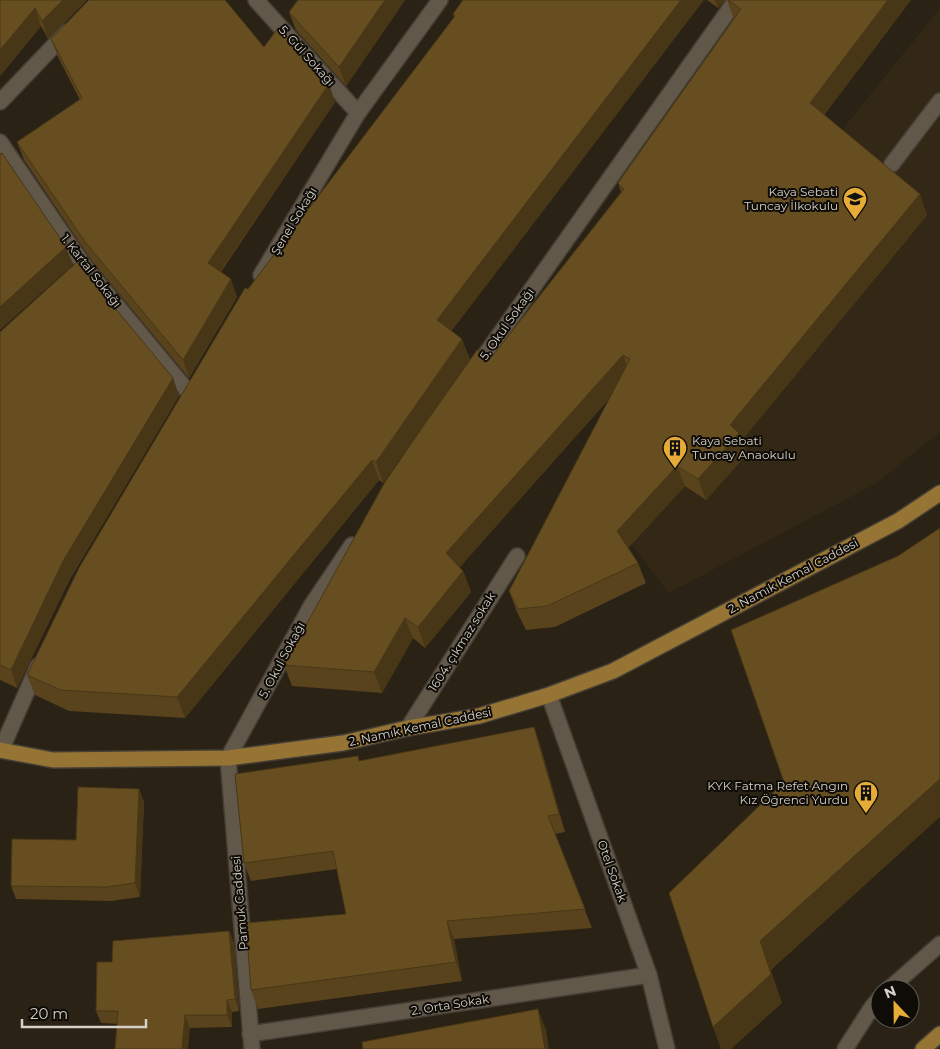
<svg xmlns="http://www.w3.org/2000/svg" width="940" height="1049" viewBox="0 0 940 1049" font-family="Montserrat,sans-serif">
<style>
.built{fill:#332815}
.lines{fill:none;stroke-linecap:round;stroke-linejoin:round}
.minor-casing{stroke:#453e35;stroke-width:18}
.major-casing{stroke:#453e35;stroke-width:18}
.minor{stroke:#61584a;stroke-width:15}
.major{stroke:#957434;stroke-width:15}
.wall{fill:#59431c}
.shaded-wall{fill:#483717}
.building{fill:#674e21;stroke:#483717}
.labels{text-anchor:middle;stroke-width:4;stroke-linejoin:round;paint-order:stroke}
.street-label{font-size:12px;fill:#d5d0c8;stroke:#0f0c07}
.poi-label{font-size:12px;fill:#d5d0c8;stroke:#0f0c07;text-anchor:end}
</style>
<rect width="100%" height="100%" fill="#292215"/>
<path class="built" d="M940,8V432L877,483L669,593L572,468L588,446Z"/>
<g class="lines">
<defs>
<g id="minor">
<path d="M256,0L358,113"/>
<path d="M0,102L67,32"/>
<path d="M0,142L85,267L190,394"/>
<path d="M892,164L940,101"/>
<path d="M261,275L358,113L440,0"/>
<path d="M473,372L736,0"/>
<path d="M549,695L649,975L667,1049"/>
<path d="M408,728L517,556"/>
<path d="M1,750L38,666"/>
<path d="M889,989L940,944"/>
<path d="M250,1034L649,975"/>
<path d="M252,1049L228,758L311,606L352,545"/>
<path d="M845,1049L872,1007L880,998"/>
</g>
<g id="major">
<path d="M0,750L53,760L228,758L343,743L408,728L479,716L549,695L613,671L898,521L940,493"/>
<path d="M923,1049L940,1034"/>
</g>
</defs>
<use href="#minor" class="minor-casing"/>
<use href="#major" class="major-casing"/>
<use href="#minor" class="minor"/>
<use href="#major" class="major"/>
</g>
<g class="wall">
<path d="M0,0H87L48,39L41,26L0,76Z"/>
<path d="M405,0L346,86L296,30L289,12Z"/>
<path d="M463,0L452,331L470,359L383,483L379,480L185,718L69,711L35,695L27,675L248,289L454,18L453,14Z"/>
<path d="M707,0H725L718,8Z"/>
<path d="M727,0H911L824,115L927,215L742,440L747,454L706,500L685,486L628,548L638,563L646,583L555,627L526,630L517,612L509,591L609,399L459,567L463,571L471,592L425,648L413,638L382,693L292,686L284,665L490,359L621,192L618,183L734,19Z"/>
<path d="M51,39L264,47L335,102L221,272L237,297L189,378L92,261L24,160L17,142L80,100L58,57Z"/>
<path d="M0,332L173,378L179,396L70,579L17,688L0,680Z"/>
<path d="M534,727L540,745L565,832L555,834L592,928L454,939L462,981L258,1009L251,990L346,914L337,869L251,881L244,863L359,761Z"/>
<path d="M139,789L144,802L140,897L111,901L16,899L11,886L76,840Z"/>
<path d="M229,931L234,943L239,1011L232,1012V1027L190,1028L101,1023L96,1011L112,962Z"/>
</g>
<g class="shaded-wall">
<path d="M63,0H87L48,39L42,21Z"/>
<path d="M385,0H405L346,86L339,67Z"/>
<path d="M681,0H704L444,341L437,320Z"/>
<path d="M715,0H725L718,8Z"/>
<path d="M888,0H911L817,124L810,103Z"/>
<path d="M35,8L41,26L0,76V50Z"/>
<path d="M329,84L335,102L214,281L208,263Z"/>
<path d="M920,194L927,215L742,440L747,454L706,500L698,479L730,425Z"/>
<path d="M66,247L73,265L0,330V307Z"/>
<path d="M231,279L237,297L189,378L183,360Z"/>
<path d="M462,339L470,359L383,483L376,462Z"/>
<path d="M623,355L630,375L454,574L446,553Z"/>
<path d="M173,378L179,396L70,579L17,688L11,670L63,561Z"/>
<path d="M372,460L379,480L185,718L177,697Z"/>
<path d="M677,466L685,486L624,552L617,531Z"/>
<path d="M463,571L471,592L425,648L418,627Z"/>
<path d="M405,618L413,638L382,693L374,672Z"/>
<path d="M534,727L540,745L565,832L559,814Z"/>
<path d="M940,779V817L771,970L782,1003L731,1049H721L713,1027L760,941Z"/>
<path d="M139,789L144,802L140,897L135,883Z"/>
<path d="M447,921L454,939L462,981L456,962Z"/>
<path d="M229,931L234,943L239,1011L235,999Z"/>
<path d="M227,1000L232,1012V1027L227,1015Z"/>
<path d="M538,1009L546,1030L549,1049H545Z"/>
<path d="M185,1015L190,1028L188,1049H182Z"/>
</g>
<g class="building">
<path d="M0,0H63L42,21L35,8L0,50Z"/>
<path d="M89,0H225L264,47L278,28L329,84L208,263L231,279L183,360L86,243L17,142L82,98L51,39Z"/>
<path d="M298,0H385L339,67L289,12Z"/>
<path d="M463,0H681L437,320L462,339L376,462L372,460L177,697L61,690L27,675L79,568L245,288L248,289L455,16L453,14Z"/>
<path d="M728,0H888L810,103L920,194L730,425L739,433L698,479L677,466L617,531L638,563L547,606L518,609L509,591L630,359L623,355L446,553L463,571L418,627L405,618L374,672L284,665L385,482L424,425L477,350L490,359L624,189L618,183L741,9Z"/>
<path d="M2,153L66,247L0,307V154Z"/>
<path d="M77,262L173,378L63,561L11,670L0,665V332Z"/>
<path d="M940,528V779L760,941L771,974L713,1027L669,893L784,782L731,630L898,556Z"/>
<path d="M534,727L559,814L548,816L585,909L447,921L456,962L251,990L246,923L346,914L333,851L244,863L235,774L358,756L359,761Z"/>
<path d="M78,787L139,789L135,883L106,887L11,886L12,839L76,840Z"/>
<path d="M229,931L235,999L227,1000V1015H185L182,1049H115L118,1011H96L97,962H112L113,941Z"/>
<path d="M538,1009L545,1049H363L362,1042Z"/>
</g>
<defs>
<symbol id="school-pin" viewBox="-11 -11 22 30"><path d="M0 17L-7.5 6A9.5 9.5 0 1 1 7.5 6Z" fill="#e7ac37" stroke="#0f0c07"/><path d="M0-5L7-2L0 1L-7-2ZM-4 1L0 2.5L4 1V4Q0 6-4 4Z" fill="#111"/></symbol>
<symbol id="building-pin" viewBox="-11 -11 22 30"><path d="M0 17L-7.5 6A9.5 9.5 0 1 1 7.5 6Z" fill="#e7ac37" stroke="#0f0c07"/><path d="M-4-6H4V6H1V3H-1V6H-4ZM-2.5-4.3h1.7v1.8h-1.7ZM.8-4.3h1.7v1.8H.8ZM-2.5-1h1.7V.8h-1.7ZM.8-1h1.7V.8H.8Z" fill="#111"/></symbol>
</defs>
<g fill-rule="evenodd">
<use href="#school-pin" x="841" y="185" width="28" height="38"/>
<use href="#building-pin" x="661" y="434" width="28" height="38"/>
<use href="#building-pin" x="852" y="779" width="28" height="38"/>
</g>
<g class="labels">
<g class="street-label">
<text transform="translate(307 56) rotate(48)" y="4">5. Gül Sokağı</text>
<text transform="translate(294 221) rotate(-59)" y="4">Şenel Sokağı</text>
<text transform="translate(91 271) rotate(52)" y="4">1. Kartal Sokağı</text>
<text transform="translate(507 324) rotate(-55)" y="4">5. Okul Sokağı</text>
<text transform="translate(793 576) rotate(-28)" y="4">2. Namık Kemal Caddesi</text>
<text transform="translate(462 642) rotate(-58)" y="4">1604. çıkmaz sokak</text>
<text transform="translate(282 660) rotate(-62)" y="4">5. Okul Sokağı</text>
<text transform="translate(420 727) rotate(-12)" y="4">2. Namık Kemal Caddesi</text>
<text transform="translate(612 871) rotate(70)" y="4">Otel Sokak</text>
<text transform="translate(240 903) rotate(-95)" y="4">Pamuk Caddesi</text>
<text transform="translate(450 1005) rotate(-9)" y="4">2. Orta Sokak</text>
</g>
<g class="poi-label">
<text x="838" y="196">Kaya Sebati<tspan x="838" dy="14">Tuncay İlkokulu</tspan></text>
<text x="692" y="445" text-anchor="start">Kaya Sebati<tspan x="692" dy="14">Tuncay Anaokulu</tspan></text>
<text x="848" y="790">KYK Fatma Refet Angın<tspan x="848" dy="14">Kız Öğrenci Yurdu</tspan></text>
</g>
</g>
<g transform="translate(895 1004) rotate(338)"><circle r="24" fill="#0f0c07" stroke="#5e5a54"/>
<path d="M0-4L9 19L0 12L-9 19Z" fill="#e7ac37"/>
<text y="-8" font-size="14" font-weight="bold" text-anchor="middle" fill="#d5d0c8">N</text>
</g>
<path d="M22 1019v8h124v-8" fill="none" stroke="#d5d0c8" stroke-width="2.5"/>
<text x="30" y="1019" font-size="15" fill="#d5d0c8" stroke="#0f0c07" stroke-width="4" paint-order="stroke">20 m</text>
</svg>
